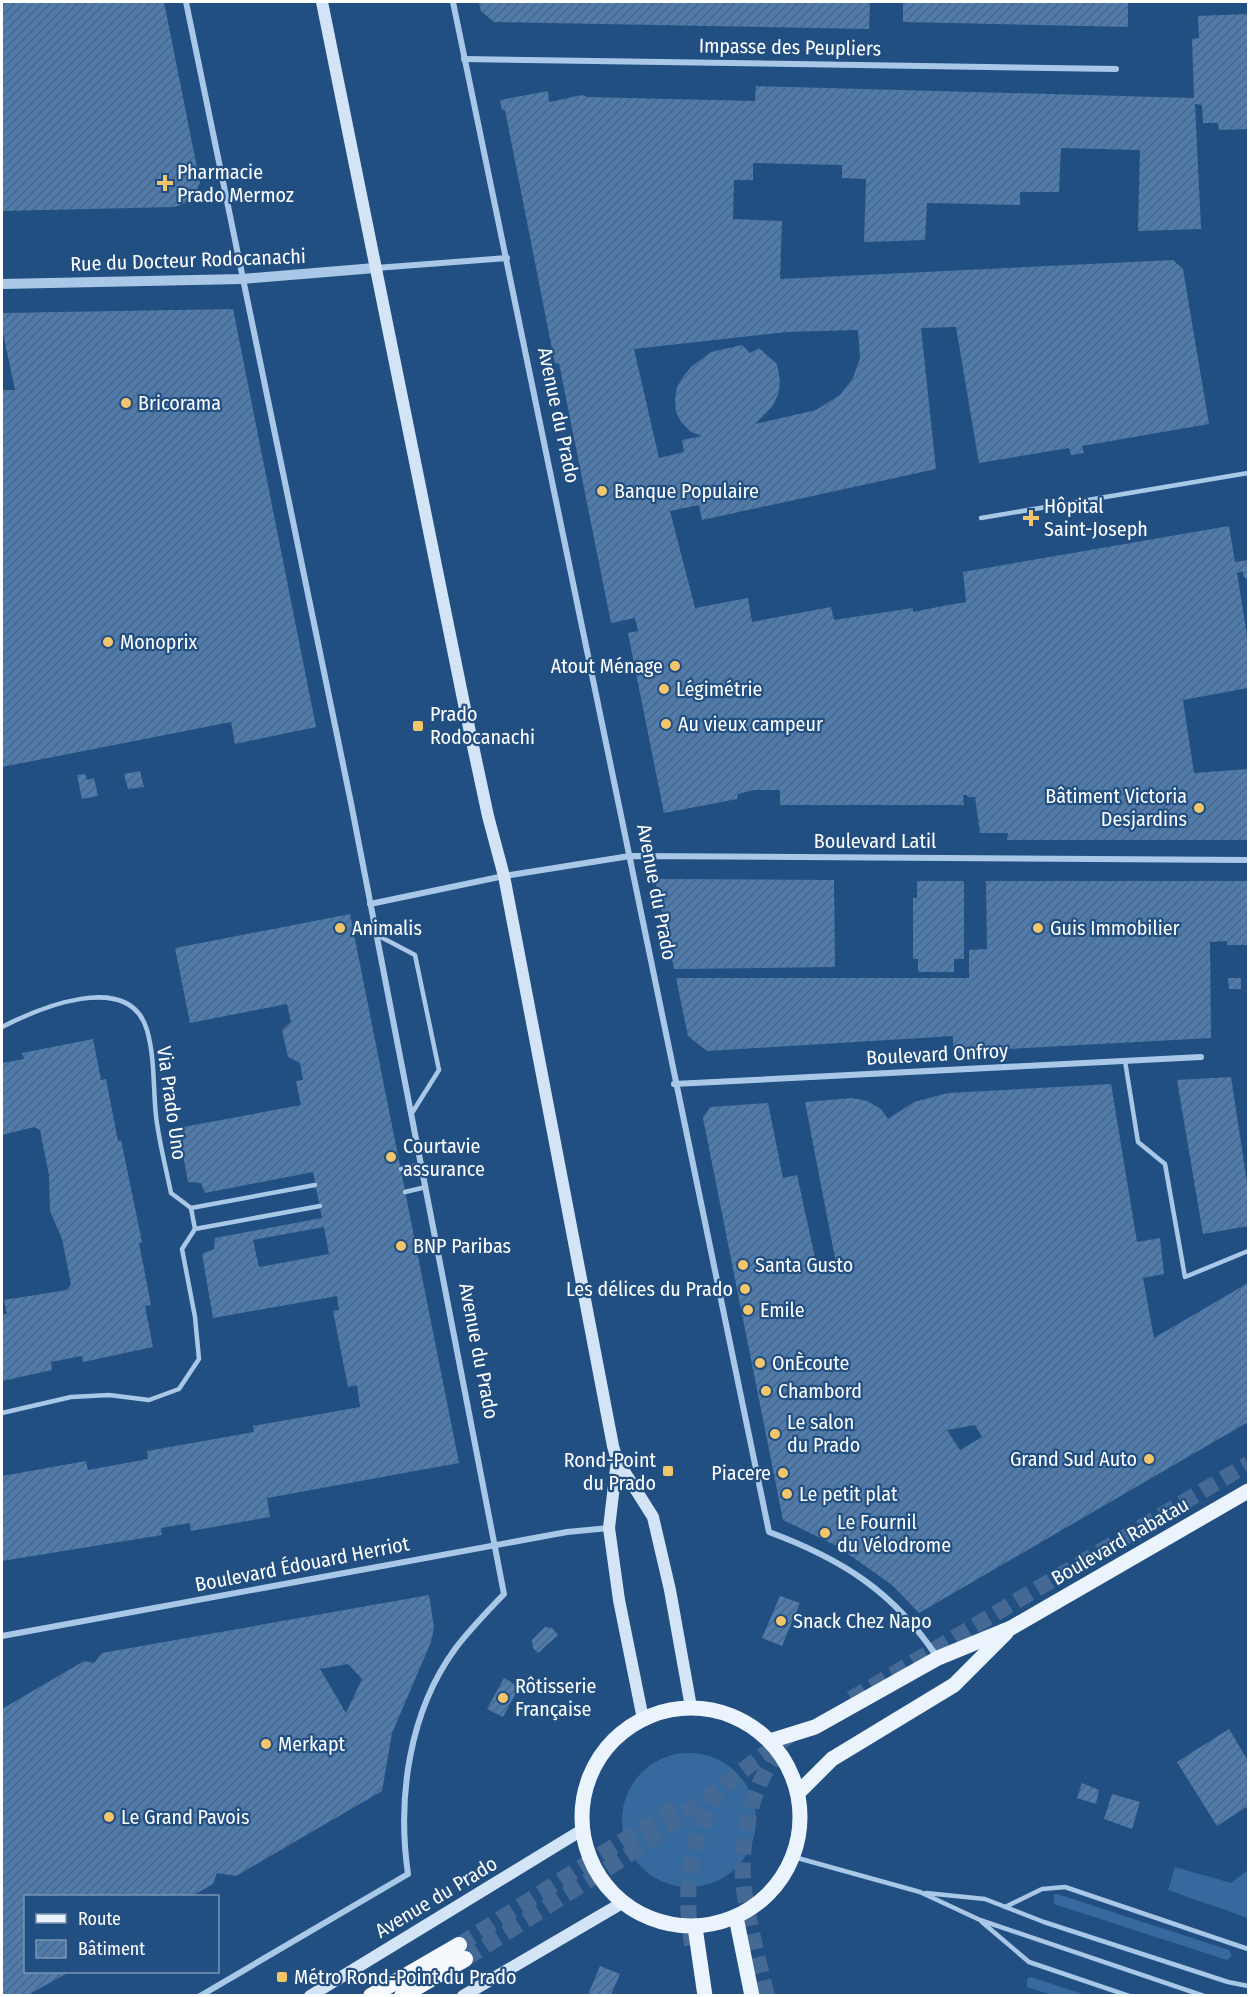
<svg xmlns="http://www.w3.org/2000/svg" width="1250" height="1997" viewBox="0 0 1250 1997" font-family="'Fira Sans Condensed',sans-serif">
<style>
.grass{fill:#366a9e}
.building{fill:url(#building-hatch);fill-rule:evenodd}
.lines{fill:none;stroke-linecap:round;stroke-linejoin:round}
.trunk-tunnel{stroke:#436994;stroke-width:16;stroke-dasharray:16 8;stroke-linecap:butt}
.service{stroke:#a9c8e7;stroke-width:4.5}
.minor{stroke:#a9c8e7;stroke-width:6}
.tertiary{stroke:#a9c8e7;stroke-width:10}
.secondary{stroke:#d3e4f6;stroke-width:12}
.primary{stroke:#ebf3fd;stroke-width:15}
.trunk{stroke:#f5f9fe;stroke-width:16}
.poi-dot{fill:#f3c66b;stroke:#224f81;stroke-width:2}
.labels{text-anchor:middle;stroke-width:4.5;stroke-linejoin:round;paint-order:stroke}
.street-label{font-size:20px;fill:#fff;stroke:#224f81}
.poi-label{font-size:20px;fill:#fff;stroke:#224f81;text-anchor:start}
</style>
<defs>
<pattern id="building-hatch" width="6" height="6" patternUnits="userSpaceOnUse" patternTransform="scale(1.5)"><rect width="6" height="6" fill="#4f7cac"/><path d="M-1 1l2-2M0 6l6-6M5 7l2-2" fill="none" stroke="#4e6681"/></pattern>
</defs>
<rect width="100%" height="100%" fill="#224f81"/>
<g class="grass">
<circle cx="689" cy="1820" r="67"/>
<path d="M1175,1867L1231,1883L1248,1870V1918L1168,1890Z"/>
<path d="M1057,1894L1229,1950L1232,1956L1227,1960L1054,1904V1895Z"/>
<path d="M1031,1977L1086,1995H1052L1027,1987V1979Z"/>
</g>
<g class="building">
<path d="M2,2H164L200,183L190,201L175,207L2,211Z"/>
<path d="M479,2H870L869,29L494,22L481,11Z"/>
<path d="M903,2H1128V27L903,22Z"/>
<path d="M1248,14V129L1219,130L1218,123H1203L1202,105L1195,104L1201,229L1138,231L1140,150L1061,148L1059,192H1020V205L927,203L925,240L864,242L866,179L842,178V165L753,163V180H734L733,219L782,221L780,279L1173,260L1183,269L1209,424L1082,446L1084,453L1071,455L1069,448L979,463L956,327L921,328L936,469L702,520L699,505L670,511L695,608L748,598L752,622L831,607L834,620L913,608V612L943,606L966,602L963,572L1229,526L1235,562L1248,560V580L1243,576V571L1237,573L1248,642V688L1183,700L1194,773L1248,769V840H1007L1008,833H980L975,797H967V795H963L964,805H780V790H754L738,794L737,799L664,813L628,633L638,631L635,618L611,623L559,363L555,364L505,110H502L500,100L548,91L549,102L582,95L587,97L755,101L756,86L1194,98L1192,39L1199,38L1198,16ZM858,330L860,358L853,378L840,395L816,410L755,424L772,407L778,395L780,381L777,364L759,348L750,353L742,345L711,352L691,367L683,377L677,387L675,400L676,412L681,422L691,432L702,436L682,440L684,452L659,458L634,349L786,332Z"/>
<path d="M233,309L316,727L235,744L231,722L2,767V390H15L2,328V313Z"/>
<path d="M140,771L144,787L128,789L124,774Z"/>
<path d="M85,774L87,780L94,778L98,796L82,799L77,775Z"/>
<path d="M655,879L834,880L835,967L674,969Z"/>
<path d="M917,881H964V959H954V972H918V959H913V898H917Z"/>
<path d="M986,881H1248V945H1227V941L1210,942L1211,1038L953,1052V1036L707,1051L688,1036L676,978H969V950L987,949Z"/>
<path d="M350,914L459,1463L267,1498L270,1517L191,1531L190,1523L161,1528L162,1535L2,1561V1476L86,1461L88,1470L148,1459L147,1451L254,1432L253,1426L360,1407L357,1385L348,1387L333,1311L339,1310L337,1296L213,1318L202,1254L214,1249L215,1238L322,1218L313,1172L205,1193L201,1183L188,1182L178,1128L301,1105L296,1081L303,1080L300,1063L288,1057L282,1030L291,1022L287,1004L190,1023L175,948ZM324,1227L329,1254L259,1267L253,1240Z"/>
<path d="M1228,978H1241V989H1229Z"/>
<path d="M93,1039L101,1080L106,1079L118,1141L121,1140L142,1242L139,1243L151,1305L145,1306L153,1347L83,1362L82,1356L51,1362L52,1370L2,1381V1315L7,1314L4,1300L67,1290L71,1284L62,1239L50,1211L49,1175L40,1130L34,1127L2,1135V1063L24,1059L22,1053Z"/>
<path d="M1231,1077L1248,1189V1226L1203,1234L1177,1080Z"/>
<path d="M1111,1084L1137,1242L1160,1238L1164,1274L1143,1278L1154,1338L1248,1283V1422L919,1613L892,1585L837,1546L783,1520L703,1118L710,1107L768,1103L783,1178L797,1175L817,1267L836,1263L805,1102L852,1098L867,1101L881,1109L888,1119L914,1102L948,1093ZM975,1425L982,1437L960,1450L947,1430Z"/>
<path d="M429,1595L434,1627L431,1642L392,1733L382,1791L236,1876L217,1873L213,1884L192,1896H26V1972H69L28,1995H2V1709L84,1661L94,1663L102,1653ZM348,1664L362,1679L346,1713L320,1669Z"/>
<path d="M780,1596L800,1603L782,1646L762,1638Z"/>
<path d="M545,1627L552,1628L558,1635L538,1653L533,1648L532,1640Z"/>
<path d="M504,1678L519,1687L503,1717L487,1709Z"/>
<path d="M1229,1729L1248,1761V1806L1217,1826L1177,1762Z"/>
<path d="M1082,1783L1099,1790L1096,1804L1077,1798Z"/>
<path d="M1112,1794L1140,1802L1132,1829L1104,1819Z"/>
<path d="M600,1966L620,1974L611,1995H588Z"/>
</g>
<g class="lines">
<g class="trunk-tunnel">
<path d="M851,1699L1248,1464"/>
<path d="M459,1945L679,1805"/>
<path d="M692,1945C683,1886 689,1844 718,1791"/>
<path d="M465,1959L639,1848L790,1735"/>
<path d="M767,1996C759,1963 750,1929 745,1896C737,1848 750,1786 781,1748"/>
</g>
<g class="service">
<path d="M981,518L1248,473"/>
<path d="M377,935L415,955L439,1070L412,1113"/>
<path d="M2,1027C37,1009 129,969 147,1030C155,1058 153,1088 156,1116C159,1142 166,1168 171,1193L191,1208L315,1185"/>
<path d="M1125,1061L1138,1142L1165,1164L1185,1277L1248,1251"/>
<path d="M401,1169L422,1164"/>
<path d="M405,1192L426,1187"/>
<path d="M191,1208L195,1229"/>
<path d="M2,1413L71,1397L109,1395L149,1400L179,1389L199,1359L195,1317L182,1249L195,1229L320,1206"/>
<path d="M794,1857L920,1892L980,1920L1204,1996"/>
<path d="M926,1893L985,1899L1044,1922L1228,1982L1248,1986"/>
<path d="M1005,1907L1042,1889L1065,1887L1248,1949"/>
<path d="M982,1922L1029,1962L1129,1996"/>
</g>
<g class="minor">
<path d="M186,2L351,803L504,1594C487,1612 470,1629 455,1649C409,1712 397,1798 408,1874L200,1996"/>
<path d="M453,2L769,1532C842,1559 894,1592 937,1657"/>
<path d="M464,59L1116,69"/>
<path d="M376,268L507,258"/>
<path d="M370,904L504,876L630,856L1248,860"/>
<path d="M674,1084L1201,1057"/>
<path d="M2,1636L567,1532L609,1528"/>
</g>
<path class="tertiary" d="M2,284L242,279L375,268"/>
<g class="secondary">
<path d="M322,2L464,704L488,816L504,876L613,1446L617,1460L653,1517L670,1590L691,1707"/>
<path d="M617,1460L609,1528L619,1600L643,1719"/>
<path d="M310,1996L582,1830"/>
<path d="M463,1996L622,1903"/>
</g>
<g class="primary">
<circle cx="691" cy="1817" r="109"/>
<path d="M770,1741L815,1727L938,1658L1011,1628L1248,1491"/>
<path d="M798,1793L832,1759L954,1685L1006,1633"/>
<path d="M736,1917L752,1996"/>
<path d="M695,1927L705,1996"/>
</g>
<g class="trunk">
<path d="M371,1996L459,1945"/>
<path d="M402,1996L465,1959"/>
</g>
</g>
<g class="poi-dot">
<path d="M162 174h6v6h6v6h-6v6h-6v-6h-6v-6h6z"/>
<circle cx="126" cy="403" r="6"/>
<circle cx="602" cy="491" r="6"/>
<path d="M1028 509h6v6h6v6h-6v6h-6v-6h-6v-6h6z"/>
<circle cx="108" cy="642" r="6"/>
<circle cx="675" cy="666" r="6"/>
<circle cx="664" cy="689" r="6"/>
<circle cx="666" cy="724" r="6"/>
<rect x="412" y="720" width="12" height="12" rx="3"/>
<circle cx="1199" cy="808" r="6"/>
<circle cx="340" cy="928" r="6"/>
<circle cx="1038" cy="928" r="6"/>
<circle cx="391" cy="1157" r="6"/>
<circle cx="401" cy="1246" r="6"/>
<circle cx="743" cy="1265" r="6"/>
<circle cx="745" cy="1289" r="6"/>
<circle cx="748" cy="1310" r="6"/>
<circle cx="760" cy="1363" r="6"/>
<circle cx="766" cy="1391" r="6"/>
<circle cx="775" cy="1434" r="6"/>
<circle cx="1149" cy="1459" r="6"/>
<rect x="662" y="1465" width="12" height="12" rx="3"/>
<circle cx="783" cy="1473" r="6"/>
<circle cx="787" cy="1494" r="6"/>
<circle cx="825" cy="1533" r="6"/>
<circle cx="781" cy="1621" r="6"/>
<circle cx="503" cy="1698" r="6"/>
<circle cx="266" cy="1744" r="6"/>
<circle cx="109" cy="1817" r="6"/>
<rect x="276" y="1971" width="12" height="12" rx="3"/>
</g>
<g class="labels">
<g class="street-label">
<text transform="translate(790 47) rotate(1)" y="7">Impasse des Peupliers</text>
<text transform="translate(188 260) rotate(-2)" y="7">Rue du Docteur Rodocanachi</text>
<text transform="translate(559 415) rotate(78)" y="7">Avenue du Prado</text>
<text x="875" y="848">Boulevard Latil</text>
<text transform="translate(657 892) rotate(79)" y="7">Avenue du Prado</text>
<text transform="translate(937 1054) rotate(-3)" y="7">Boulevard Onfroy</text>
<text transform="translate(172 1103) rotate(82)" y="7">Via Prado Uno</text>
<text transform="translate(479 1351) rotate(79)" y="7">Avenue du Prado</text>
<text transform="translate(1120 1541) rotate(-30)" y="7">Boulevard Rabatau</text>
<text transform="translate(302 1564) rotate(-11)" y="7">Boulevard Édouard Herriot</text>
<text transform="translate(436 1897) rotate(-31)" y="7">Avenue du Prado</text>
</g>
<g class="poi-label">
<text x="177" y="179">Pharmacie<tspan x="177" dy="23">Prado Mermoz</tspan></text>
<text x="138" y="410">Bricorama</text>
<text x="614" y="498">Banque Populaire</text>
<text x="1044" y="513">Hôpital<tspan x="1044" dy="23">Saint-Joseph</tspan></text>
<text x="120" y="649">Monoprix</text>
<text x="663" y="673" text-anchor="end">Atout Ménage</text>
<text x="676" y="696">Légimétrie</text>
<text x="430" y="721">Prado<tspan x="430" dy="23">Rodocanachi</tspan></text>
<text x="678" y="731">Au vieux campeur</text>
<text x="1187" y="803" text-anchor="end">Bâtiment Victoria<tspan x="1187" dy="23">Desjardins</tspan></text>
<text x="352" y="935">Animalis</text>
<text x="1050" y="935">Guis Immobilier</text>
<text x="403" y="1153">Courtavie<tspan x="403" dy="23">assurance</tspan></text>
<text x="413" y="1253">BNP Paribas</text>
<text x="755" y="1272">Santa Gusto</text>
<text x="733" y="1296" text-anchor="end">Les délices du Prado</text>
<text x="760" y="1317">Emile</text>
<text x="772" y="1370">OnÈcoute</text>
<text x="778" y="1398">Chambord</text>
<text x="787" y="1429">Le salon<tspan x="787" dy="23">du Prado</tspan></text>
<text x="1137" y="1466" text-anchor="end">Grand Sud Auto</text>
<text x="656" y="1467" text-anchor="end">Rond-Point<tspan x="656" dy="23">du Prado</tspan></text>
<text x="771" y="1480" text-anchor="end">Piacere</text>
<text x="799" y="1501">Le petit plat</text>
<text x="837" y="1529">Le Fournil<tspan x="837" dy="23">du Vélodrome</tspan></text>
<text x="793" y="1628">Snack Chez Napo</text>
<text x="515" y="1693">Rôtisserie<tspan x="515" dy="23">Française</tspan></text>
<text x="278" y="1751">Merkapt</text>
<text x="121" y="1824">Le Grand Pavois</text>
<text x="294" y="1984">Métro Rond-Point du Prado</text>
</g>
</g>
<rect width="1250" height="1997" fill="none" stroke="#ffffff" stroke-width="6"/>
<rect x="24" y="1895" width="195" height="78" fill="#224f81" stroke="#7a95b3" stroke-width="1.5"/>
<rect x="36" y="1914" width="30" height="9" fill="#ebf3fd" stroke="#7a95b3" stroke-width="1.5"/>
<text x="78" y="1925" font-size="18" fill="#ffffff">Route</text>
<rect x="36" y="1940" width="30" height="18" fill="url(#building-hatch)" stroke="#7a95b3" stroke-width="1.5"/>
<text x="78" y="1955" font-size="18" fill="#ffffff">Bâtiment</text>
</svg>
